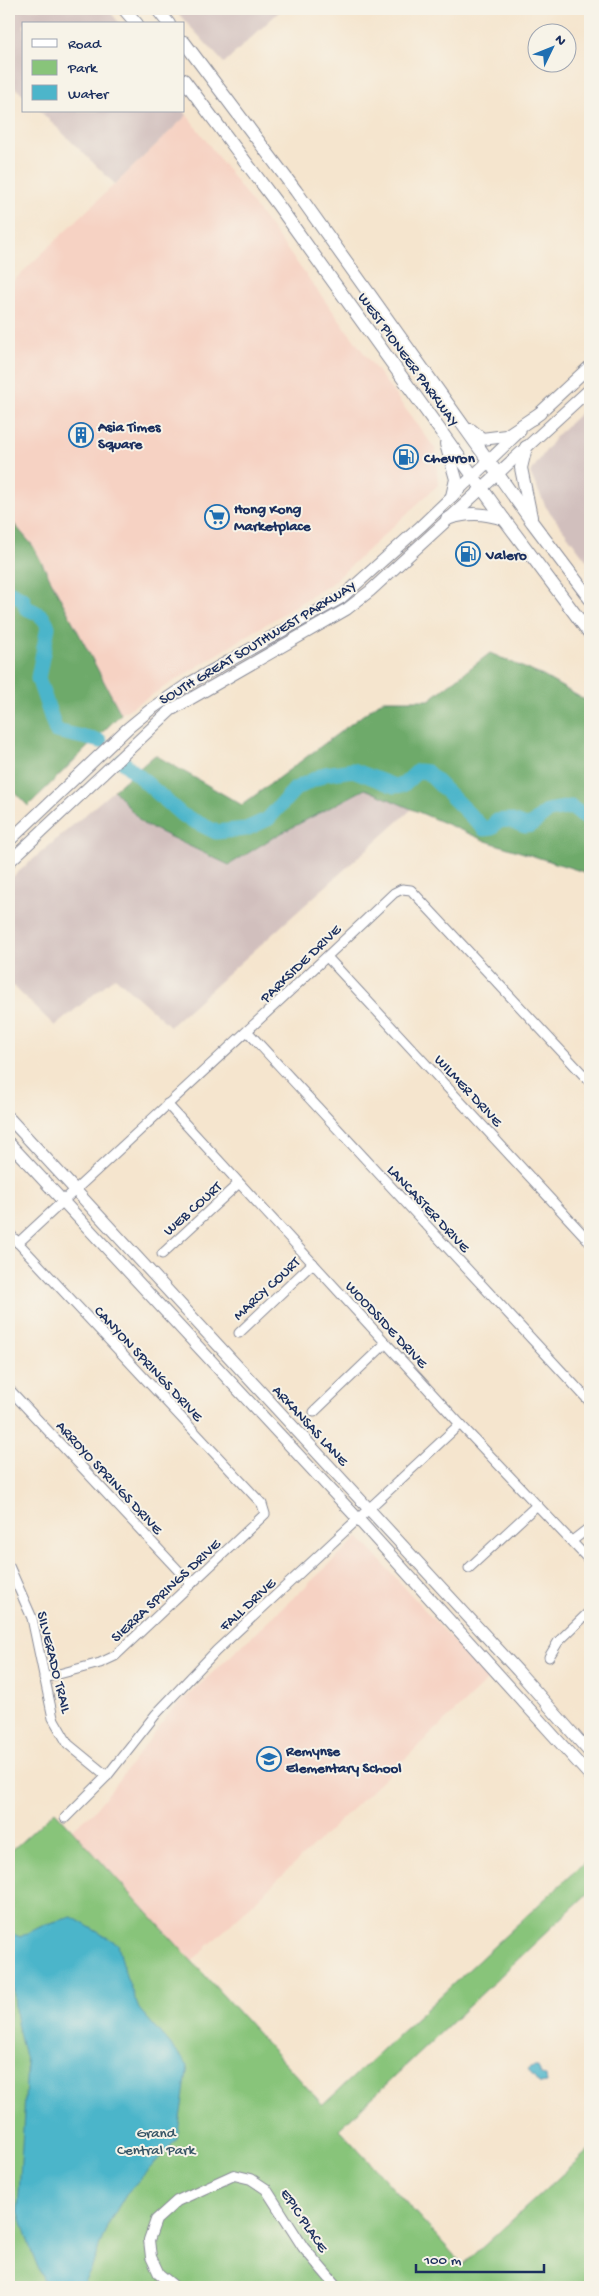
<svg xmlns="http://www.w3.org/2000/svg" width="599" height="2296" viewBox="0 0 599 2296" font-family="'Gochi Hand',sans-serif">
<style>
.built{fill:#f6d2c3}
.industrial{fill:#d1bfbd}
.green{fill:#88c47a;stroke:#527a6c}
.forest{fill:#6eaa6a;stroke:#446c64}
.water{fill:#4cb5ca;stroke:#347294}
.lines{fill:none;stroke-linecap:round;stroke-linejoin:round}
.river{stroke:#4cb5ca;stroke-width:15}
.minor-casing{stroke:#888a96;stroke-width:11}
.tertiary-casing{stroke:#888a96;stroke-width:12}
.secondary-casing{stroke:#888a96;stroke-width:13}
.primary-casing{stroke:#888a96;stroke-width:14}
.minor{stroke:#fff;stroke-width:9}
.tertiary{stroke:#fff;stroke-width:10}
.secondary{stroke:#fff;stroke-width:11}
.primary{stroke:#fff;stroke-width:12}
.labels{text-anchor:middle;stroke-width:4;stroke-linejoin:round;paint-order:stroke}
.street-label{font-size:15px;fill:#1b2f5e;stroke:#f7f3e8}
.poi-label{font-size:15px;font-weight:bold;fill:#1b2f5e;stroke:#f7f3e8;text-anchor:start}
.park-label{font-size:15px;fill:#365465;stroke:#f7f3e8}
</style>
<rect width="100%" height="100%" fill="#f7f3e8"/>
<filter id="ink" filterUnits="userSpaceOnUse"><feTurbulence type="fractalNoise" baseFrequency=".02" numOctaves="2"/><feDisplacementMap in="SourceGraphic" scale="10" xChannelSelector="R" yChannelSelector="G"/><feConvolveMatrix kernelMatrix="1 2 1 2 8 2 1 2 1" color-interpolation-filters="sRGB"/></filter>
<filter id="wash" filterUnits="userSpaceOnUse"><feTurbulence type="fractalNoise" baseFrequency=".0096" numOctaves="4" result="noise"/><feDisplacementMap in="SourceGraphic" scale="20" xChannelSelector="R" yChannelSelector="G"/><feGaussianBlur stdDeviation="1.12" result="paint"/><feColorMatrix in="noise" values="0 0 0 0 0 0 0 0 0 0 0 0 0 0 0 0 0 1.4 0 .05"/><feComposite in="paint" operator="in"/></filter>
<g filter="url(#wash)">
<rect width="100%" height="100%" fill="#f5e5ce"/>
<g class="built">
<path d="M187,115L436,450L438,485L331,584L121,714L33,546L9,518V285Z"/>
<path d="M359,1537L488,1680L192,1961L71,1830L92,1813L117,1783L170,1712Z"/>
</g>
<g class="industrial">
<path d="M9,9H108L120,24H24V96L9,81Z"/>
<path d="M174,9H282L224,63Z"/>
<path d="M40,111H184L187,115L115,184Z"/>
<path d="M590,404V565L546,507L530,473L557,435Z"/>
<path d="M365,789L412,809L170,1026L115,977L55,1026L9,982V880L114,790L143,824L229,865L274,837Z"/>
</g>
<path class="green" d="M55,1811L323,2105L590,1857V1891L339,2129L463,2265L590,2149V2287H9V1853Z"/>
<g class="forest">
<path d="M9,518L33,546L121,714L28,806L9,786Z"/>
<path d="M490,653L543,676L590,703V874L486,841L365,789L274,837L229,865L143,824L114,790L155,755L242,805L383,700H429Z"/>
</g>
<g class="water">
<path d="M72,1917L118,1944L126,1976L139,2009L188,2065L177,2139L126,2194L107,2226L91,2269L81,2287H46L31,2250L18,2210L27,2065L16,2019L12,1970L9,1967V1932L20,1937L46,1924Z"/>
<path d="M533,2067H538L541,2075L546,2076L547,2083L540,2084L528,2070Z"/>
</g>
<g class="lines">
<g class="river">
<path d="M9,592L23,599L26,608C36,612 45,616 48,627L38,678L56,731L100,741"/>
<path d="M122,761L182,815L216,832L246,829L268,819L295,789L325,774L353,770L394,786L403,785L418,771L427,772L484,829L492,828L496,821L509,820L525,826L531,825L548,811L571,807L590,821"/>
</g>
</g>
</g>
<g filter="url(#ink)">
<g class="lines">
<defs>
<g id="minor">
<path d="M327,957L590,1242"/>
<path d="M248,1032L590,1402"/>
<path d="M167,1104L460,1424L590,1561"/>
<path d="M9,1233L262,1504L265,1514L115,1656L100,1663L44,1678"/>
<path d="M18,1243C144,1126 270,1011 394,893L402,889L411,890L590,1082"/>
<path d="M162,1254L239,1183"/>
<path d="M239,1333L313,1263"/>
<path d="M9,1389L191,1584"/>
<path d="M314,1412L386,1343"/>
<path d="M572,1541L590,1527"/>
<path d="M9,1566L32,1618L53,1718L68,1744L107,1776"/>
<path d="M469,1568L537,1505"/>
<path d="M549,1657L558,1642L590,1611"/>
<path d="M65,1818L107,1776L156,1714L216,1651L460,1424"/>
</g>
<path id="tertiary" d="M175,2287L159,2274L151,2257L149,2240L156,2220L177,2201L234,2175L251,2179L266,2189L303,2247L337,2287"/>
<g id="secondary">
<path d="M533,419L590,366"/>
<path d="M9,841L128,728L150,710L188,684L341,598L421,526L520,431"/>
<path d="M9,862L171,710L347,609L370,591L590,389"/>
<path d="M9,1118L518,1671L590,1753"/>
<path d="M9,1143L358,1519L590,1776"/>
</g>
<g id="primary">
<path d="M124,9L137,24"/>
<path d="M157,9L169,24"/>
<path d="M184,42L296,191L532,522L590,599"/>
<path d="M184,80L278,205L504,519L590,634"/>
<path d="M471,430L482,439L506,436L540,413"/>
<path d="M446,444L456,479L452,496"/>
<path d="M526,447L521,468L531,517"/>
<path d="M447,519C468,512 483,513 504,519"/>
</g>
</defs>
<use href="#minor" class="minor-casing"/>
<use href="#tertiary" class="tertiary-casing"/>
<use href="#secondary" class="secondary-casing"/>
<use href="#primary" class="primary-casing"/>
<use href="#minor" class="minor"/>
<use href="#tertiary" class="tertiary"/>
<use href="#secondary" class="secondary"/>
<use href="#primary" class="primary"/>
</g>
</g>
<defs>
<symbol id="building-ring" viewBox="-11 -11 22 22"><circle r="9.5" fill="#f7f3e8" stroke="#1f6fb2" stroke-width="1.5"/><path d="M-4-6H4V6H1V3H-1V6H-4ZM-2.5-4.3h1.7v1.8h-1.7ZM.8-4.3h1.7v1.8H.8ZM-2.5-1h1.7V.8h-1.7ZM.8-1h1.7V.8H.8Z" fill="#1f6fb2"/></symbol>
<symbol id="fuel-ring" viewBox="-11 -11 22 22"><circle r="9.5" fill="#f7f3e8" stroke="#1f6fb2" stroke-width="1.5"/><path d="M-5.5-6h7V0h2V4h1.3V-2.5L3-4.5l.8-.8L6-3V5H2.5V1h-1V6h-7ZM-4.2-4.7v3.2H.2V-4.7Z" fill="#1f6fb2"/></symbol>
<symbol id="supermarket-ring" viewBox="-11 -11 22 22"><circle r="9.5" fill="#f7f3e8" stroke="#1f6fb2" stroke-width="1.5"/><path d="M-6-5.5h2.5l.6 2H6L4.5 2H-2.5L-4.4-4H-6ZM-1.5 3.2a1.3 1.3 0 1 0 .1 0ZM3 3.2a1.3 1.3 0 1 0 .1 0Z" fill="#1f6fb2"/></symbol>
<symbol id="school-ring" viewBox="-11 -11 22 22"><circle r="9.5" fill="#f7f3e8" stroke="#1f6fb2" stroke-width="1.5"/><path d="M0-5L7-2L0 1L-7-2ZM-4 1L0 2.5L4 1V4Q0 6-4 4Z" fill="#1f6fb2"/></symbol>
</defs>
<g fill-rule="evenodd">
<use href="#building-ring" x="67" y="421" width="28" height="28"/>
<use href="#fuel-ring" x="392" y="443" width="28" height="28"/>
<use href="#supermarket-ring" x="203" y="503" width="28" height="28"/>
<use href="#fuel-ring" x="454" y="540" width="28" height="28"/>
<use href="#school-ring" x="255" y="1745" width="28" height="28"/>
</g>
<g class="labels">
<g class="street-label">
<text transform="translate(409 359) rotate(54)" y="5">WEST PIONEER PARKWAY</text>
<text transform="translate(257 642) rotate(-31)" y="5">SOUTH GREAT SOUTHWEST PARKWAY</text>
<text transform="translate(300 963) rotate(-44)" y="5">PARKSIDE DRIVE</text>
<text transform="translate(469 1090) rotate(47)" y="5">WILMER DRIVE</text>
<text transform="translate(192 1208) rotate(-42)" y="5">WEB COURT</text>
<text transform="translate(429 1208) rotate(47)" y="5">LANCASTER DRIVE</text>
<text transform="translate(266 1288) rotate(-43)" y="5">MARCY COURT</text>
<text transform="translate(387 1324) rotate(47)" y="5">WOODSIDE DRIVE</text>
<text transform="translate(149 1363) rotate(47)" y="5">CANYON SPRINGS DRIVE</text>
<text transform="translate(311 1425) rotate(47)" y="5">ARKANSAS LANE</text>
<text transform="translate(110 1477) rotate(47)" y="5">ARROYO SPRINGS DRIVE</text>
<text transform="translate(165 1590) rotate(-43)" y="5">SIERRA SPRINGS DRIVE</text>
<text transform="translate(247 1604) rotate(-43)" y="5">FALL DRIVE</text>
<text transform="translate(55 1662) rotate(76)" y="5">SILVERADO TRAIL</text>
<text transform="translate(305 2220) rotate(56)" y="5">EPIC PLACE</text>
</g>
<g class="poi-label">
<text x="98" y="431">Asia Times<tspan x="98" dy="17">Square</tspan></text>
<text x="424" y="462">Chevron</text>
<text x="234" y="513">Hong Kong<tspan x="234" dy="17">Marketplace</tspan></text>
<text x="486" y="559">Valero</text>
<text x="286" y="1755">Remynse<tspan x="286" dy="17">Elementary School</tspan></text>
</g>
<g class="park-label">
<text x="156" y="2137">Grand<tspan x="156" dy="17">Central Park</tspan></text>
</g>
</g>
<rect width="599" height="2296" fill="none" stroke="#f7f3e8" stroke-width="30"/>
<rect x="22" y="22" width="162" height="90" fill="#f7f3e8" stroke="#9fa5b1"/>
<rect x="32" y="39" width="25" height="8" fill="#ffffff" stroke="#9fa5b1"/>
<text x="68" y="48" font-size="15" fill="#1b2f5e">Road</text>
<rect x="32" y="60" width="25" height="15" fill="#88c47a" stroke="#9fa5b1"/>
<text x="68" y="72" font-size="15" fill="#1b2f5e">Park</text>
<rect x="32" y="85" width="25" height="15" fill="#4cb5ca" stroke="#9fa5b1"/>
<text x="68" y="98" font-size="15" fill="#1b2f5e">Water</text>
<g transform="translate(552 48) rotate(47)"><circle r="24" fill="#f7f3e8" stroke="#9fa5b1"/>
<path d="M0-4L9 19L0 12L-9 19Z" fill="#1f6fb2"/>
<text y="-8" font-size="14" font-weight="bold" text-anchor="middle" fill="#1b2f5e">N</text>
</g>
<path d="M416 2264v8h128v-8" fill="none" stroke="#1b2f5e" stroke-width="2.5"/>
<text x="424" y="2264" font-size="15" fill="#1b2f5e" stroke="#f7f3e8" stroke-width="4" paint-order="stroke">100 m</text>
</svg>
